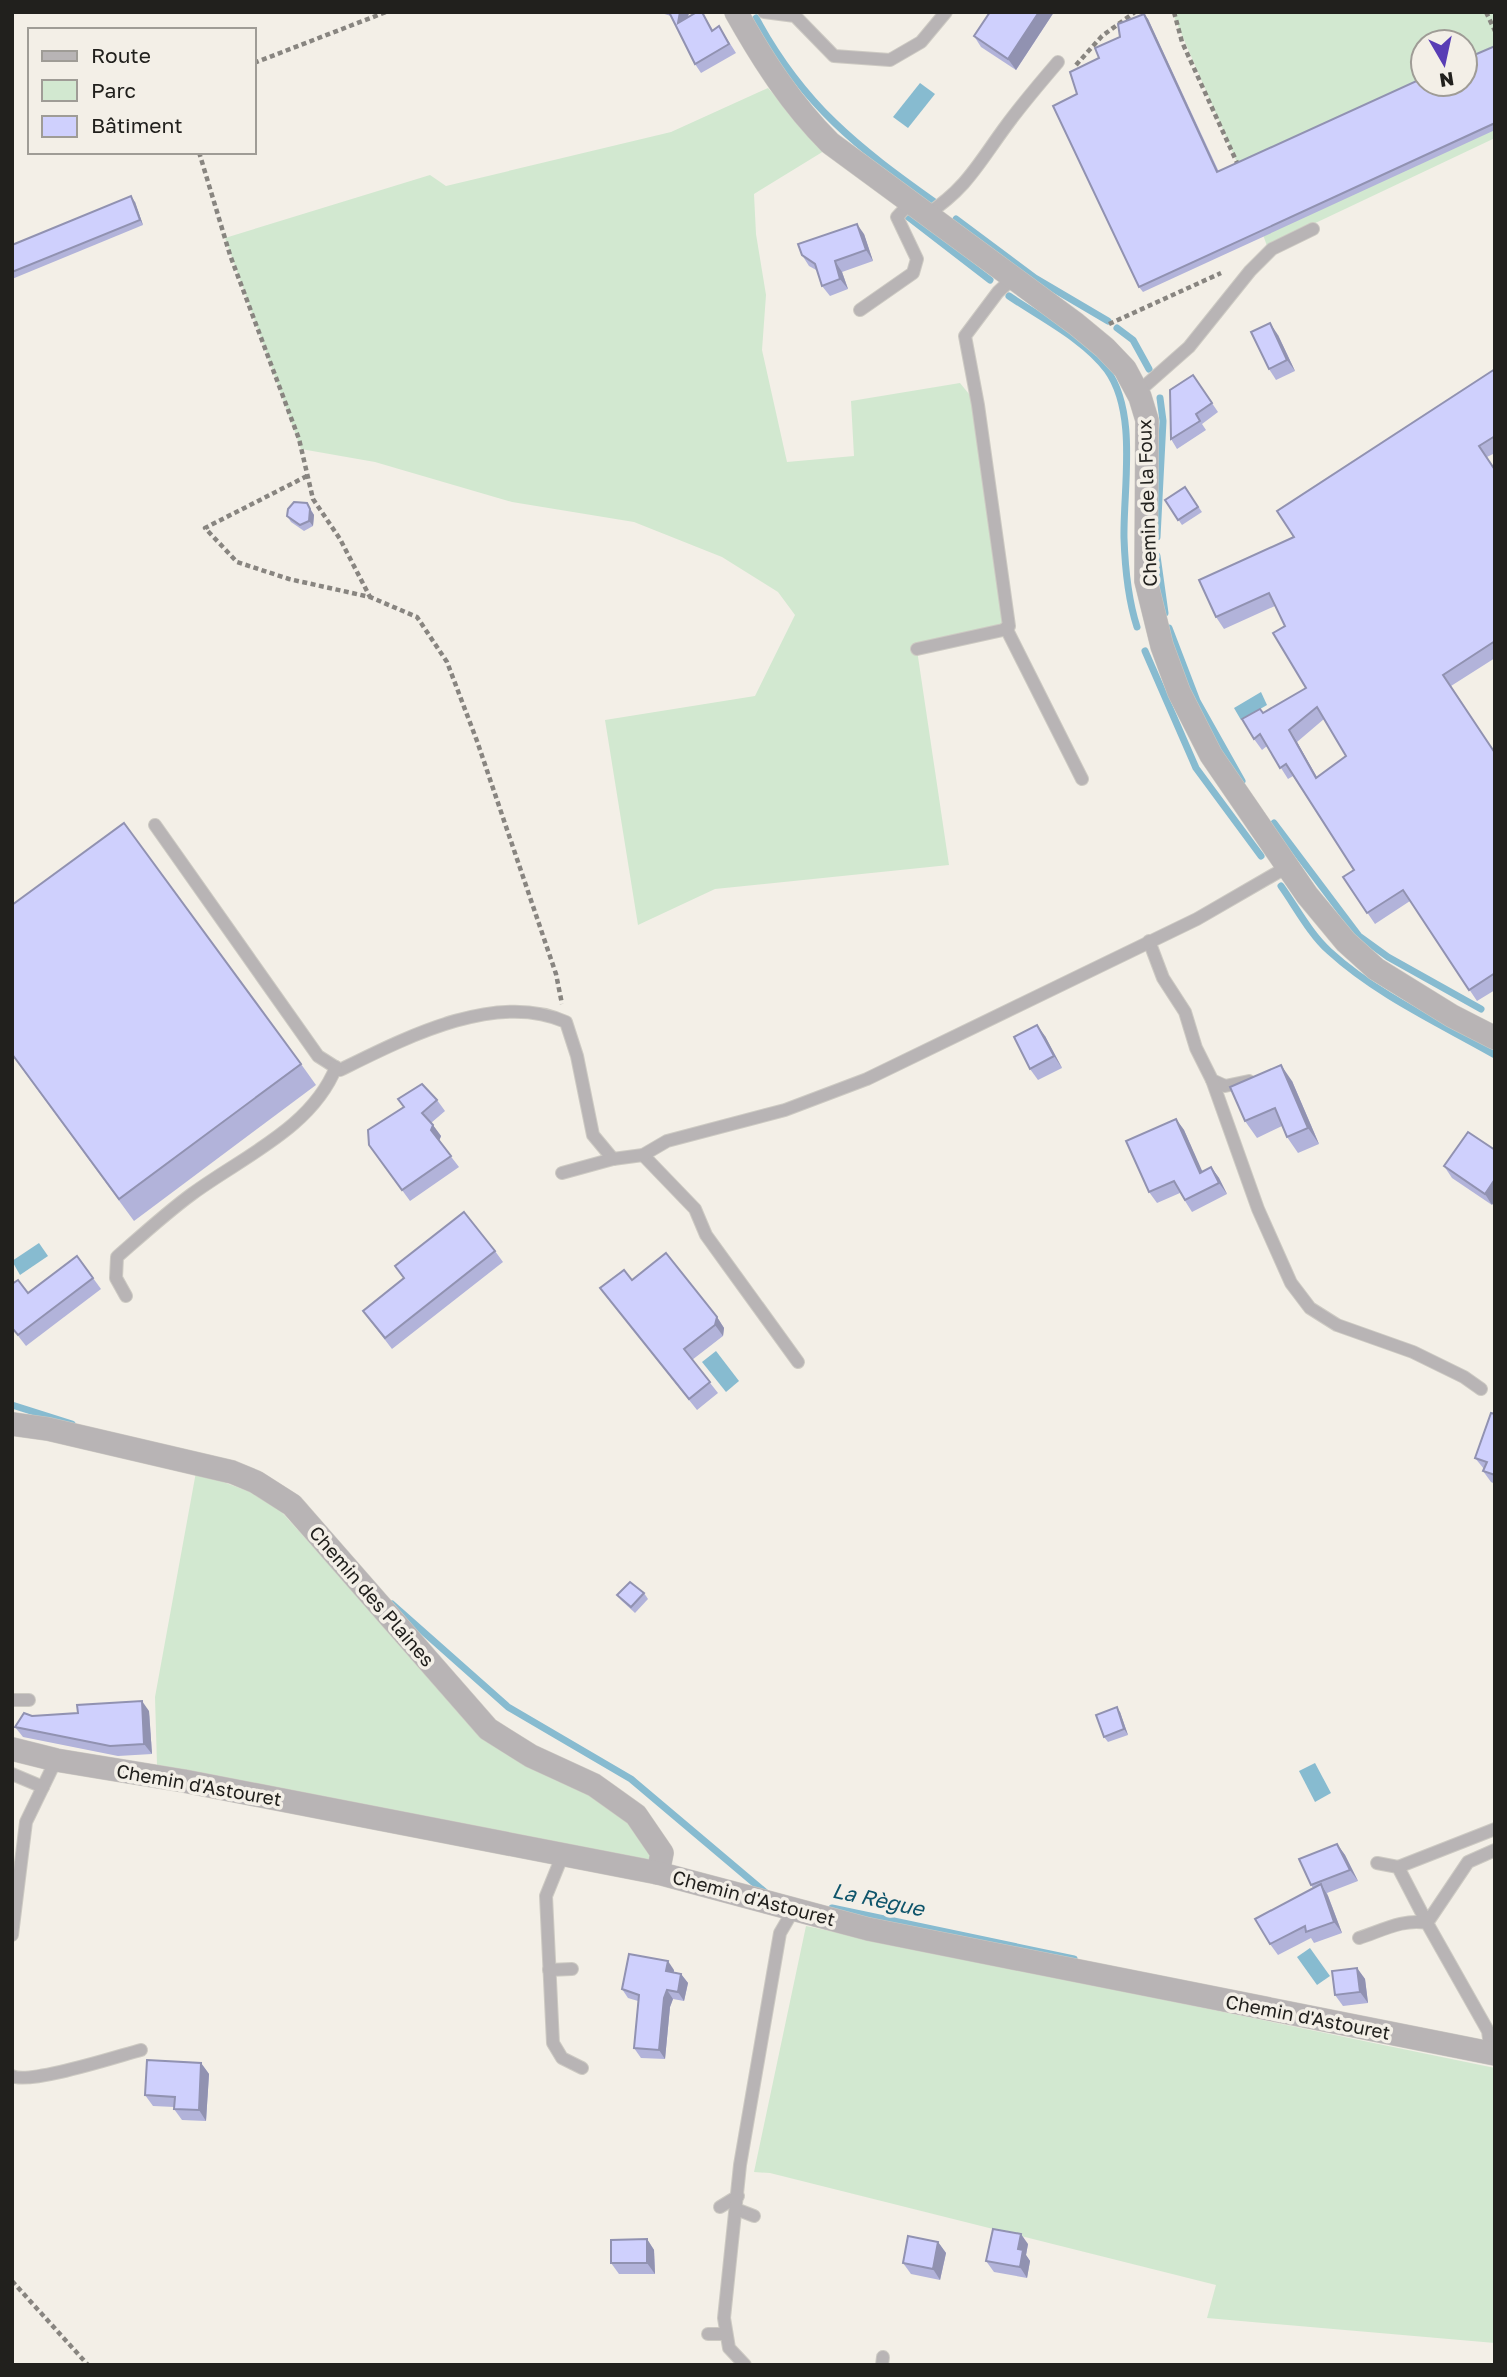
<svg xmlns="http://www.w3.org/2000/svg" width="1507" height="2377" viewBox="0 0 1507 2377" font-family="'Golos Text',sans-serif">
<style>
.green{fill:#d2e8d0;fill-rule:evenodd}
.water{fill:#87bbd0}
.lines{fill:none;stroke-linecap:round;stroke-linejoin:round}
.stream{stroke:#87bbd0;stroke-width:7}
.lane-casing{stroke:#cdcac3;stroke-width:14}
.street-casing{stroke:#cdcac3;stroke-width:24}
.path{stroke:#888580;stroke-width:4.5;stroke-dasharray:5 3.5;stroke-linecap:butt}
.lane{stroke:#b8b4b5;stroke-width:12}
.street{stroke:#b8b4b5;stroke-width:23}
.wall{fill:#b2b3da;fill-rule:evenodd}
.shaded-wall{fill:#9192b1}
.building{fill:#cfd0fd;stroke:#9192b1;stroke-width:2;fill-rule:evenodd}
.labels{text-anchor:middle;stroke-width:7;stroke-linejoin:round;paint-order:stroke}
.street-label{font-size:19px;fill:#21201d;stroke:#f3efe7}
.water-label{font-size:21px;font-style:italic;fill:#0f556b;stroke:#f3efe7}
</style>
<rect width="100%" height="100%" fill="#f3efe7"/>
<g class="green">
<path d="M1172,12H1495V138L1267,246L1239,167ZM1423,42H1465V84H1423Z"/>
<path d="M768,88L824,151L754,194L756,234L766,295L762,350L787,462L854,456L851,401L960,383L978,405L1009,626L917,650L949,865L715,889L638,925L605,720L755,696L795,615L778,592L722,557L634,522L512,502L375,462L301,449L225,238L430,175L446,186L671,132Z"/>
<path d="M196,1472L259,1495L278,1508L486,1738L587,1791L629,1820L648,1841L653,1861L157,1765L155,1697Z"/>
<path d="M806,1926L1495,2068V2343L1207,2318L1216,2285L770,2173L754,2172Z"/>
</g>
<g class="water">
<path d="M920,83L935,94L908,128L893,117Z"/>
<path d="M1261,692L1267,705L1241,720L1234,708Z"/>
<path d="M39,1243L48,1256L20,1275L12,1261Z"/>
<path d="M716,1351L739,1381L726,1392L702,1362Z"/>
<path d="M1315,1763L1331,1793L1315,1802L1299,1771Z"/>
<path d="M1310,1948L1330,1976L1317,1985L1297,1957Z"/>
</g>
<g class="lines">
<g class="stream">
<path d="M756,18C803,105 857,147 936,203"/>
<path d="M907,216L990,280"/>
<path d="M956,219L1035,278L1108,321"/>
<path d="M1009,296C1041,318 1084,339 1107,370C1138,413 1123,489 1124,538C1125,568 1128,599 1137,627"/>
<path d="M1117,328L1133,340L1149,369"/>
<path d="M1157,537L1163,421L1160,398"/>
<path d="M1157,556L1165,613"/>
<path d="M1169,628L1197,701L1242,781"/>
<path d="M1145,651L1196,768L1261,856"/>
<path d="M1274,823L1359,936L1388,957L1481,1009"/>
<path d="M1281,886C1296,907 1310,934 1329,951C1377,995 1439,1023 1495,1055"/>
<path d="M12,1405L72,1424"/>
<path d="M392,1604L508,1707L631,1779L766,1893"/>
<path d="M832,1908L1074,1959"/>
</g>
<defs>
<g id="lane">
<path d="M764,12L795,16L834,56L890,60L921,42L946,12"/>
<path d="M926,215C967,188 978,164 1006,126C1022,104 1040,83 1058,62"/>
<path d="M860,310L913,273L917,259L897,217L910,203"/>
<path d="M1138,392L1189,347L1250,271L1272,249L1313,229"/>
<path d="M1006,628L1082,779"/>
<path d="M917,649L1003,630L1009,626L978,405L965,336L998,292L1012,279"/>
<path d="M155,825L318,1056L340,1070C403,1039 496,990 566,1022L577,1056L593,1135L613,1159"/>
<path d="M1149,941L1163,978L1185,1012L1196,1048L1212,1080L1225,1086L1249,1081"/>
<path d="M1212,1080L1258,1209L1291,1283L1310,1308L1337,1325L1413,1352L1464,1377L1481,1389"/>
<path d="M643,1155L695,1209L706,1235L798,1362"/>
<path d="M562,1173L613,1159L643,1155L667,1141L785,1110L867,1079L1197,919L1287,867"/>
<path d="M126,1296L116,1278L117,1257C141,1236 166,1213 192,1194C242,1157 312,1128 336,1067"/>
<path d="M12,1700H29"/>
<path d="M12,1774L43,1787"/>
<path d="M563,1854L546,1896L553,2043L562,2058L582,2068"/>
<path d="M1377,1863L1398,1867L1427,1923L1468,1862L1495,1850"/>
<path d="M1398,1867L1495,1829"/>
<path d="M12,1935L26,1822L56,1760"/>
<path d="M1359,1938C1381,1931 1404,1918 1427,1923L1488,2031L1491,2053"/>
<path d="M549,1970L572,1969"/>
<path d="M12,2076C30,2085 118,2056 141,2050"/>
<path d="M720,2207L738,2196"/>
<path d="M736,2209L754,2216"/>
<path d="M708,2334H726"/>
<path d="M745,2365L729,2348L724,2318L740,2165L780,1933L794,1909"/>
<path d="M882,2365L883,2357"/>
</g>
<g id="street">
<path d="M736,12C763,60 791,104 830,143L1076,324L1105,348L1125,369L1140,397L1147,420L1146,581L1162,646L1179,692L1211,755L1307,895L1346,942L1376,969L1452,1016L1495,1038"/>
<path d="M12,1424L48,1429L232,1472L256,1482L292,1505L488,1729L531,1756L594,1785L636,1815L662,1853L658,1873"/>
<path d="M12,1749L56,1760L184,1781L658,1873L868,1929L1495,2054"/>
</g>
</defs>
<use href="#lane" class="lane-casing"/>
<use href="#street" class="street-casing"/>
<g class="path">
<path d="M1174,12L1182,42L1239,167"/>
<path d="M1486,12L1495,31"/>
<path d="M254,63L386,12"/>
<path d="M1076,65L1102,36L1135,12"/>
<path d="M199,152L230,255L299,439L313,499L340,539L370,597"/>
<path d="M1109,324L1221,273"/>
<path d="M307,476L205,528L237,562L289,579L370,597L417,617L447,662L477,741L556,974L562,1004"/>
<path d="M12,2281L88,2365"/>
</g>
<use href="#lane" class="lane"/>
<use href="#street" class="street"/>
</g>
<g class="wall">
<path d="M658,12H689L688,17L707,20L713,30L719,26L736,53L701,73L695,64L671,16Z"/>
<path d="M990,12H1054L1016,70L981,47L974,36Z"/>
<path d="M1144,14L1148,19L1219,172L1495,46V130L1143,292L1139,287L1077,94L1099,58Z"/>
<path d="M135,202L143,225L12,279V245Z"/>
<path d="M864,234L873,261L842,272L848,289L830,296L822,286L818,271L809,266L802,255Z"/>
<path d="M1278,335L1295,371L1276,380L1269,369Z"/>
<path d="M1495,369V453L1487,457L1495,469V658L1451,686L1495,753V990L1477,1001L1410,901L1375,924L1343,877L1354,870L1293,776L1288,779L1267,746L1262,750L1254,739L1263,713L1306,688L1285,626L1275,606L1224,629L1216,617L1294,537ZM1324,719L1346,756L1317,777L1297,742Z"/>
<path d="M1193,375L1218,412L1202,424L1206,430L1177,449L1171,439Z"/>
<path d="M1185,487L1202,512L1182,525L1165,500Z"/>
<path d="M307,503L314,515L313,526L304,531L291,522L287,516Z"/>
<path d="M12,905L301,1064L316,1085L134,1221L12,1055Z"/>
<path d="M1045,1036L1062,1068L1038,1080L1030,1069Z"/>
<path d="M1292,1081L1319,1144L1298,1153L1287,1137L1282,1126L1257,1138L1245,1121Z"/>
<path d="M437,1100L445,1111L431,1123L441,1136L439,1141L459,1167L410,1201L369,1145Z"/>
<path d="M1176,1119L1184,1130L1202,1172L1211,1167L1219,1178L1227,1194L1192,1212L1180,1193L1157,1203L1149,1192Z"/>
<path d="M1468,1132L1492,1205L1452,1178L1444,1166Z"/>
<path d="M495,1251L503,1262L392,1349L363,1311L404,1278L395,1266Z"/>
<path d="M77,1256L101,1289L26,1346L12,1328L28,1293Z"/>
<path d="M632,1280L717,1317L724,1328L723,1336L692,1360L718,1393L697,1410L600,1288Z"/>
<path d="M1495,1414V1484L1491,1482L1483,1471L1484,1469L1475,1458Z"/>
<path d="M644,1593L648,1599L635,1613L621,1600L617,1595Z"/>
<path d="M149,1711L152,1754L118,1756L23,1737L15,1727L32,1716Z"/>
<path d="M1120,1712L1128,1735L1108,1742L1104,1737Z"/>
<path d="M1337,1844L1345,1855L1358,1881L1327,1893L1342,1933L1314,1943L1311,1938L1278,1955L1270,1944L1313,1888L1311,1885Z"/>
<path d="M1357,1968L1365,1979L1368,2003L1343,2006L1335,1995Z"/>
<path d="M674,1970V1972L681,1974L688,1983L684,2001L673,1999L670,2007L665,2059L641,2058L634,2048L638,2001L628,1998L622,1989Z"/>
<path d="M201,2063L209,2074L206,2121L182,2120L174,2109V2107L153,2106L145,2095Z"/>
<path d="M647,2239L654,2250L655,2274H619L611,2263Z"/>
<path d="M938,2242L946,2253L940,2280L911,2274L903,2263Z"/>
<path d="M1028,2244L1026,2255L1030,2261L1027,2278L994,2272L986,2261Z"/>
</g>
<g class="shaded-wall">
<path d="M680,12H689L685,33L678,23Z"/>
<path d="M1039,12H1054L1016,70L1008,59Z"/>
<path d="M1144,14L1148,19L1221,178L1217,172Z"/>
<path d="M131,196L135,202L143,225L140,220Z"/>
<path d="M857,224L864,234L873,261L866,250Z"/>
<path d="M835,261L842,272L848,289L840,279Z"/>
<path d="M1270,323L1278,335L1295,371L1287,360Z"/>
<path d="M310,509L314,515L313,526L309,521Z"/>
<path d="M1289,730L1297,742L1324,790L1316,778Z"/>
<path d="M1037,1025L1045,1036L1062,1068L1054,1056Z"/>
<path d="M1281,1065L1292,1081L1319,1144L1308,1128Z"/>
<path d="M1176,1119L1184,1130L1208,1184L1200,1173Z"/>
<path d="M433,1125L441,1136L439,1141L431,1130Z"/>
<path d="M1211,1167L1219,1178L1227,1194L1219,1183Z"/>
<path d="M1495,1179V1201L1492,1205L1485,1194Z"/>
<path d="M717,1317L724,1328L723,1336L715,1325Z"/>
<path d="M142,1701L149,1711L152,1754L144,1744Z"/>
<path d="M1117,1707L1120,1712L1128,1735L1124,1729Z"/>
<path d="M1337,1844L1345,1855L1358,1881L1350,1870Z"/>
<path d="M1321,1884L1328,1896L1342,1933L1334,1922Z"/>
<path d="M668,1961L674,1970L672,1980L666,1971Z"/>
<path d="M1357,1968L1365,1979L1368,2003L1360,1992Z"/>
<path d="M681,1974L688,1983L684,2001L678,1992Z"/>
<path d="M667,1990L673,1999L670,2007L665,2059L659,2050L664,1998Z"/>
<path d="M201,2063L209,2074L206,2121L199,2110Z"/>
<path d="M1021,2234L1028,2244L1026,2255L1030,2261L1027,2278L1020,2267L1018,2249Z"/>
<path d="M647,2239L654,2250L655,2274L647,2263Z"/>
<path d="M938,2242L946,2253L940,2280L933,2269Z"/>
</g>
<g class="building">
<path d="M669,12H680L678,23L697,12H702L712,31L719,26L729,44L695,64Z"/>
<path d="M990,12H1039L1008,59L974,36Z"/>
<path d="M1144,14L1217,172L1423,78V84H1465V59L1495,46V123L1139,287L1053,106L1077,94L1070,72L1099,58L1095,48L1120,37L1118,24Z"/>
<path d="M131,196L140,220L12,272V245Z"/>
<path d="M857,224L866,250L835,261L840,279L822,286L815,264L802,255L798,244Z"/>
<path d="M1270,323L1287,360L1269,369L1251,332Z"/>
<path d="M1495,369V436L1479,446L1495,470V641L1443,675L1495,753V973L1469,990L1403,890L1367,913L1343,877L1354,870L1286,764L1280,768L1260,734L1254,739L1242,719L1260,709L1263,713L1306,688L1273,633L1285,626L1269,593L1216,617L1199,580L1294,537L1277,511ZM1317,707L1346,756L1316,778L1289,730Z"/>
<path d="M1193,375L1212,403L1196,414L1200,421L1171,439L1170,390Z"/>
<path d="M1185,487L1198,507L1178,520L1165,500Z"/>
<path d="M294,502L307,503L310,509L309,521L300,525L287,516L288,509Z"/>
<path d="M124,823L301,1064L119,1199L12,1054V905Z"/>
<path d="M1037,1025L1054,1056L1030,1069L1014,1037Z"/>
<path d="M1281,1065L1308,1128L1287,1137L1275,1108L1245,1121L1230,1087Z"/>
<path d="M422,1084L437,1100L422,1113L433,1125L431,1130L451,1156L402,1190L369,1145L368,1130L404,1107L398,1099Z"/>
<path d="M1176,1119L1200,1173L1211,1167L1219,1183L1185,1200L1174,1181L1149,1192L1126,1141Z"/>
<path d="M1468,1132L1495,1150V1179L1485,1194L1444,1166Z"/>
<path d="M464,1212L495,1251L385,1338L363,1311L404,1278L395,1266Z"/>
<path d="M666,1253L717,1317L715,1325L684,1349L710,1382L689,1399L600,1288L624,1270L632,1280Z"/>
<path d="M77,1256L93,1278L18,1335L12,1328V1284L18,1280L28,1293Z"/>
<path d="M1491,1413L1495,1414V1475L1483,1471L1487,1462L1475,1458Z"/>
<path d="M630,1582L644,1593L631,1607L617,1595Z"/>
<path d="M142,1701L144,1744L110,1746L15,1727L24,1713L32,1716L78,1713L77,1705Z"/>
<path d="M1117,1707L1124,1729L1104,1737L1096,1715Z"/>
<path d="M1337,1844L1350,1870L1311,1885L1299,1859Z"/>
<path d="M1321,1884L1334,1922L1306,1932L1305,1926L1270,1944L1255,1919Z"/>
<path d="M629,1954L668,1961L666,1971L681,1974L678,1992L667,1990L664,1998L659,2050L634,2048L639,1995L622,1989Z"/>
<path d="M1357,1968L1360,1992L1335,1995L1332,1971Z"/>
<path d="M147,2060L201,2063L199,2110L174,2109L175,2097L145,2095Z"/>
<path d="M993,2229L1021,2234L1018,2249L1023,2250L1020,2267L986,2261Z"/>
<path d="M908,2236L938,2242L933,2269L903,2263Z"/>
<path d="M647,2239V2263H611V2240Z"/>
</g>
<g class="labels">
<g class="street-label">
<text transform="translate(1147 503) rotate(-92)" y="7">Chemin de la Foux</text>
<text transform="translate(372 1596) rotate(49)" y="7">Chemin des Plaines</text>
<text transform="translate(199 1785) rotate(10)" y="7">Chemin d'Astouret</text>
<text transform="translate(754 1898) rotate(15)" y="7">Chemin d'Astouret</text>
<text transform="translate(1308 2017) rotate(11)" y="7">Chemin d'Astouret</text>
</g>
<g class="water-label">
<text transform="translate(878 1900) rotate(12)" y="7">La Règue</text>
</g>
</g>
<rect width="1507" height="2377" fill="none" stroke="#21201d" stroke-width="28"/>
<rect x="28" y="28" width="228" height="126" fill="#f3efe7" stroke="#9f9c96" stroke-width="2"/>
<rect x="42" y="51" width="35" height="10" fill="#b8b4b5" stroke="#9f9c96" stroke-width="2"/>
<text x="91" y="63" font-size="21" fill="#21201d">Route</text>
<rect x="42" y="80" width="35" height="21" fill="#d2e8d0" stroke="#9f9c96" stroke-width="2"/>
<text x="91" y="98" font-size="21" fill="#21201d">Parc</text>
<rect x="42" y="116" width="35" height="21" fill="#cfd0fd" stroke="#9f9c96" stroke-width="2"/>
<text x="91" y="133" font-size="21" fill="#21201d">Bâtiment</text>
<g transform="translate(1444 63) rotate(171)"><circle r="33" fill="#f3efe7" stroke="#9f9c96" stroke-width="2"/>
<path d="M0-5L12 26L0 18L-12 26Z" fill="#583db5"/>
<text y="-10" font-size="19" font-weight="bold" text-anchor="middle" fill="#21201d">N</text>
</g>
</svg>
